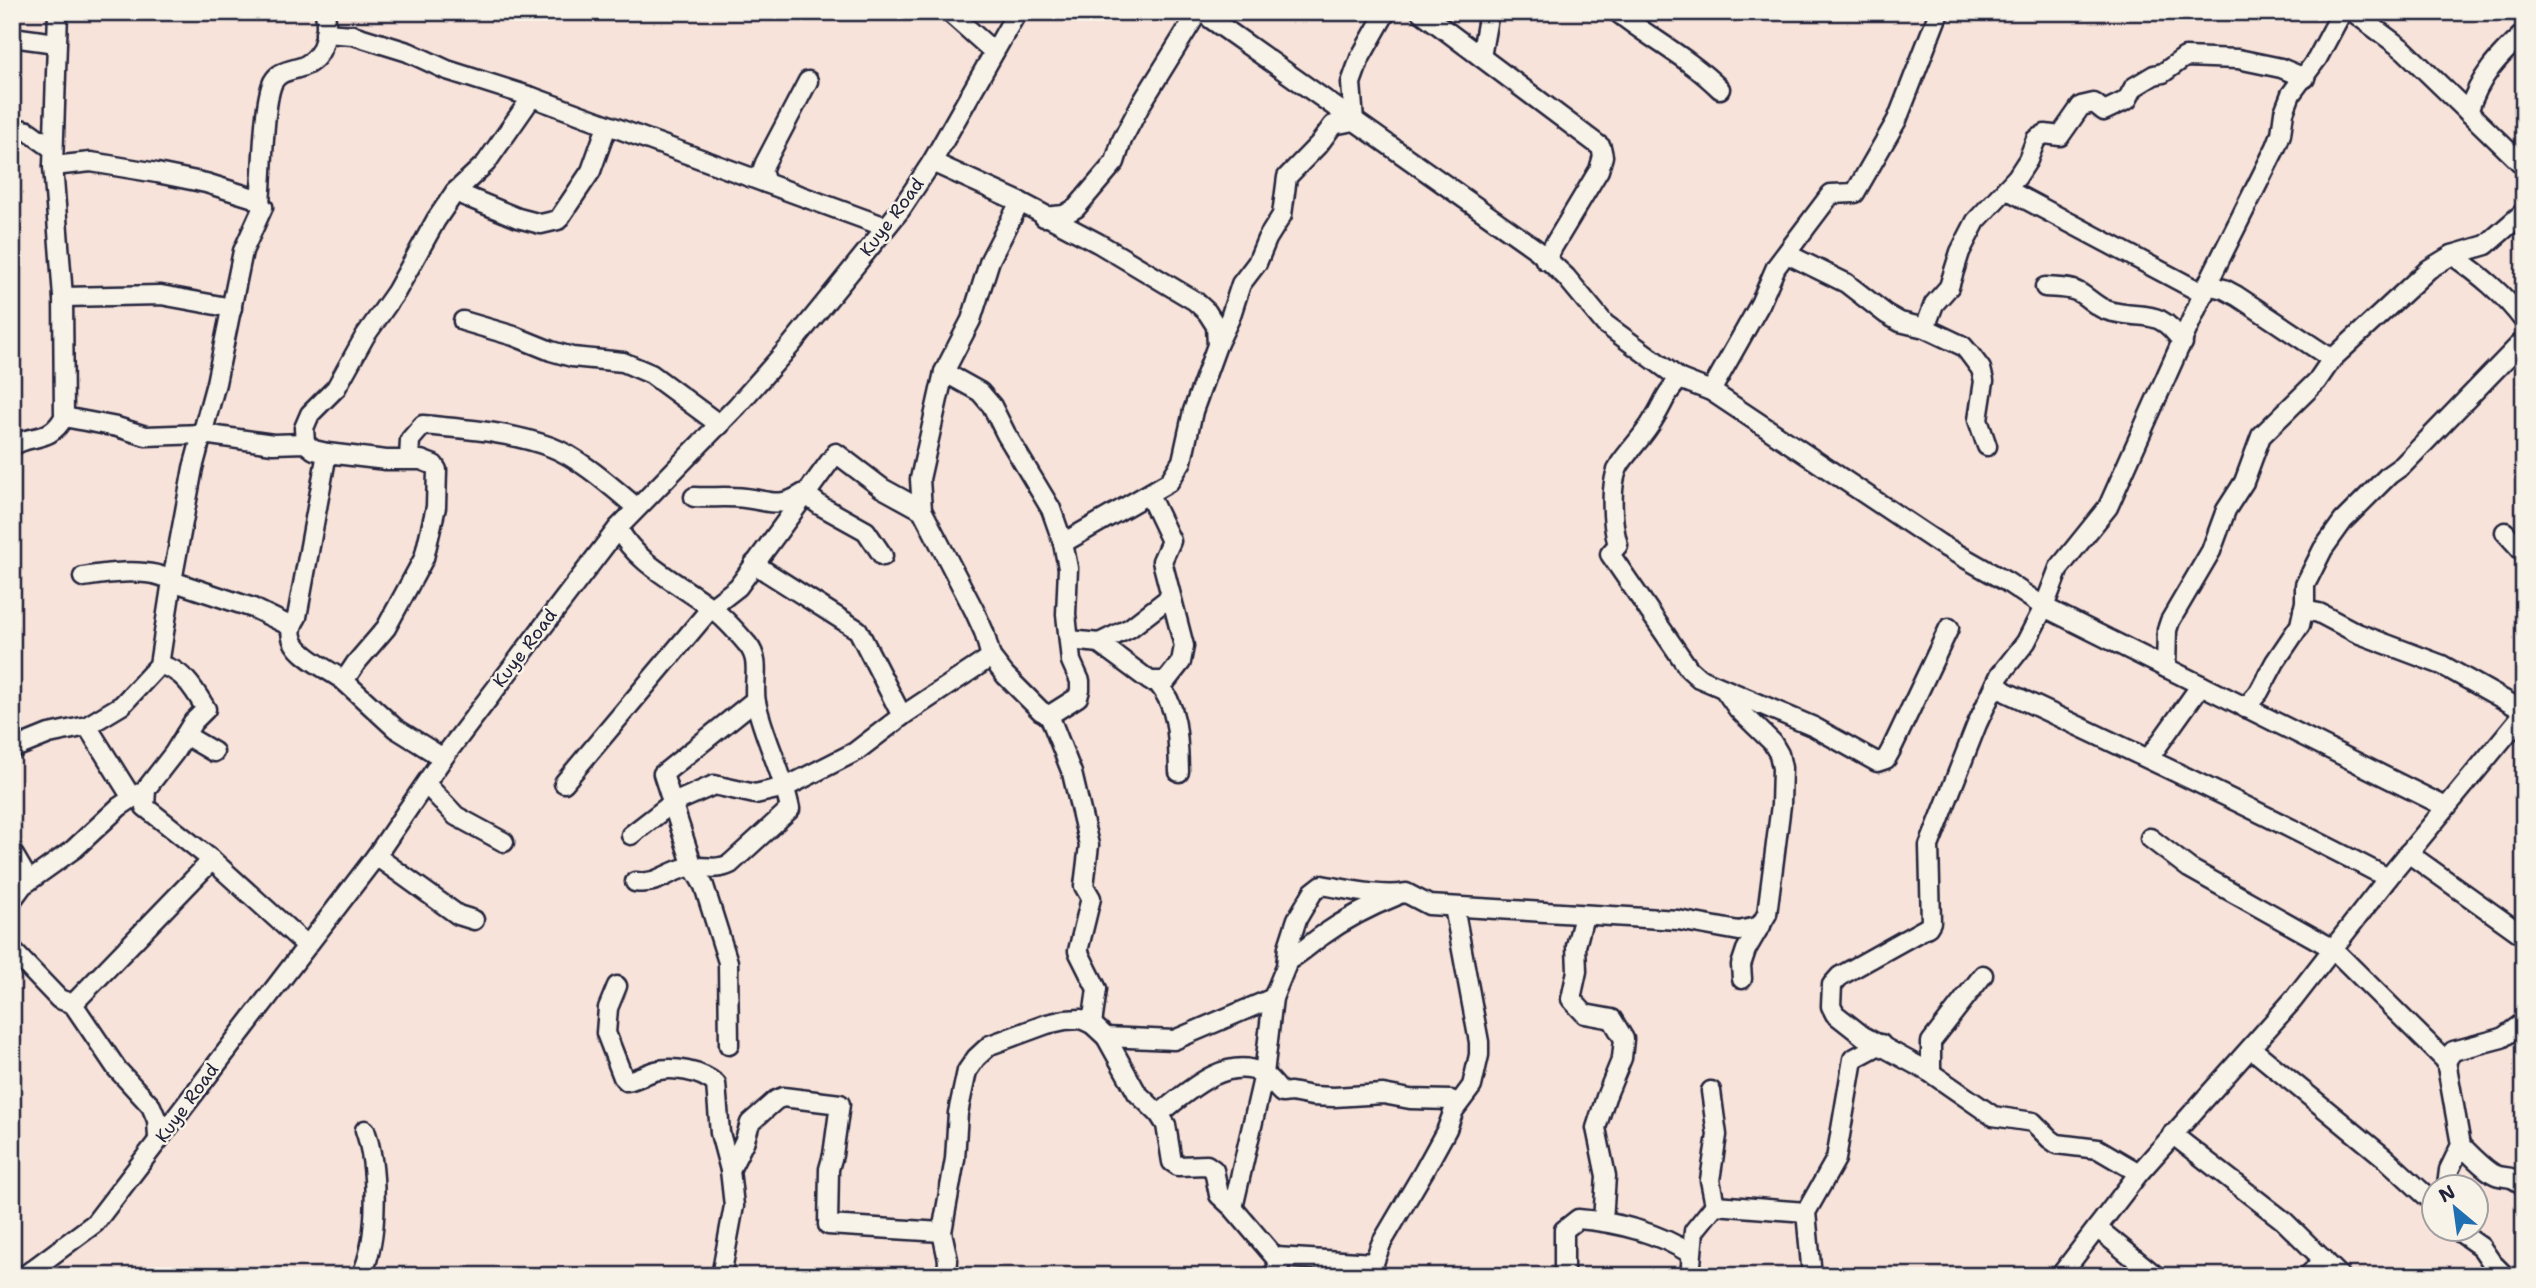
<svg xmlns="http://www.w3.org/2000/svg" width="2536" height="1288" viewBox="0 0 2536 1288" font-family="'Shantell Sans',sans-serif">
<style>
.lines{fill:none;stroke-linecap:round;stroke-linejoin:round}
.minor-casing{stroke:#22223b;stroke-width:23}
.minor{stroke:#f7f3e8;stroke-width:18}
.labels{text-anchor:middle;stroke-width:5;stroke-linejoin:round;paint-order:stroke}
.street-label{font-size:18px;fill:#22223b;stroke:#f7f3e8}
</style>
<rect width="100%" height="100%" fill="#f8e3da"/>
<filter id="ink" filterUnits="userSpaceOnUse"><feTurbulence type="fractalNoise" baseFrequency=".0143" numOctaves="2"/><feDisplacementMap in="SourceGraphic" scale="14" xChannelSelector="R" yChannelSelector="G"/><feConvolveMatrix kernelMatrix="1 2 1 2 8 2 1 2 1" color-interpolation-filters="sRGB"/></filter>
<g filter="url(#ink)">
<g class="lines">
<defs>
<g id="minor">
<path d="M949,12L994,52"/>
<path d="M1206,12L1211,19L1537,250L1566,277L1605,324L1680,379L1711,391L1940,544L2007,582L2044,607L2446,807"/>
<path d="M1421,12L1601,147L1603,156L1599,170L1545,260"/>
<path d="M1617,12C1651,39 1689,58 1720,89"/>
<path d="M2353,12L2404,50L2524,166"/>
<path d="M325,33L353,35L408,52L447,70L532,97L766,183"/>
<path d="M12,37L56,43"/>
<path d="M1481,57L1489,12"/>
<path d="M808,81L765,163L762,171L766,183L886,227"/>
<path d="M2468,112C2480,76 2497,58 2524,33"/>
<path d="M12,127L28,131L53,149"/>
<path d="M932,162L1020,202L1098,243L1195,301L1207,312L1216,326L1217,345L1193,411L1182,461L1169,482L1063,543"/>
<path d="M2006,189L2204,294"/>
<path d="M455,192L518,218L541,224L558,220L591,171L607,126"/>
<path d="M260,202C263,174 263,103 273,82C280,69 295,71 306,65C325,56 328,31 325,12"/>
<path d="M1020,202L990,260L971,320L944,372L920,479L922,510L974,610L984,632L991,657L1005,675L1041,711L1049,715L1072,773L1089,845L1084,886L1091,898L1078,951L1097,989L1092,1024"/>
<path d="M1044,217L1064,215L1076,208L1115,162L1122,140L1141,104L1198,12"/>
<path d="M1787,254L1846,283L1886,314L1900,322L1925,328L1963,346L1969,353L1981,369L1984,381L1978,420L1987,446"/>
<path d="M2452,255C2479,274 2504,294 2524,321"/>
<path d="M2207,285L2224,289L2237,296L2332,359"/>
<path d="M2045,287C2055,288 2069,287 2078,292C2088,297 2095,306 2106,310C2143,322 2157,304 2183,343"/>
<path d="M63,297L161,295L232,308"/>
<path d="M463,321L514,336L551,351L572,357L623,362L651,374L720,425"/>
<path d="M1925,328L1934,304L1949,287L1960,252L1976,221L2017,177L2028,160L2036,139L2045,134L2060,136L2081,106L2094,103L2104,111L2127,100L2134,87L2154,75L2163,73L2185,57L2238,59L2281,68L2305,78"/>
<path d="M1217,345L1230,318L1241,284L1257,263L1267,239L1282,215L1287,177L1319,144L1333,125L1354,121L1351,83L1360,58L1386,12"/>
<path d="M944,372L980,392L992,406L1006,434L1051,509L1063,543L1068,568L1066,614L1071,661L1080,681V690L1078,697L1048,716"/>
<path d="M1680,379C1663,396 1665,402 1653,420C1644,436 1630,449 1620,464C1609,482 1612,525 1618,545L1610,554L1689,669L1699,678L1814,727L1877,762L1886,759L1891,750L1949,628"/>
<path d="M1711,391L1760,304L1776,267L1831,194L1855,193L1897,120L1939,12"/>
<path d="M64,417L117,427L146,436L203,434L273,444L305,443L314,450L327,453L386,460H421L434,465L437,470L436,507L424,558L386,628L356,663L344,681L395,728L443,758"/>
<path d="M305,443L304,428L310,414L336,388L365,336L396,292L436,220L455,192L486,163L532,97"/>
<path d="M12,446C32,433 49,444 64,417L63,297L53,166L58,12"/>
<path d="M327,453L297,617C275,649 324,665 344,681"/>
<path d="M409,459L410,440L423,425C465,429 511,432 551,447C580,458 612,487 636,507"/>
<path d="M694,497C710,498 728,496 745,498C771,501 779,509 804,493L821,506L866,531L883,556"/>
<path d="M618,528C636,564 679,583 710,607C724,617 737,632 748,645C762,662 752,683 756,702C764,739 783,772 790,809L730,864C714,872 700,864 685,868C665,873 657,885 635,882"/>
<path d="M2505,532L2524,553"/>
<path d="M754,564L858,630L902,716"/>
<path d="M83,577C108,573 150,567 172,581L253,608L290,626"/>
<path d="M2303,610L2319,613L2357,633L2442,665L2524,711"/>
<path d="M1070,640L1099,643L1150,681H1166L1181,662L1184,646L1162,561L1171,541L1149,495"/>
<path d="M1099,643L1130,628L1170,597"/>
<path d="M2166,668L2167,630L2170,621L2211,551L2226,510L2244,482L2261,436L2317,381L2332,359L2429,269L2452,255L2486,245L2524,212"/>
<path d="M1157,682C1179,708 1178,739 1179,772"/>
<path d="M1996,684L2006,692C2134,752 2262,812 2388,878"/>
<path d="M1724,689L1738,709L1772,742L1779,754L1782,768L1781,805L1767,914L1746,950L1741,965L1742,979"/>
<path d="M2245,708L2259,692L2275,662L2300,625L2305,602V585L2323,549L2343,521L2389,475L2403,465L2524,340"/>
<path d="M87,726L132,798"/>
<path d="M185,735L214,752"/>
<path d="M12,749L49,734L87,726L122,705L159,665L172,581L193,468L216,383L243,251L263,207L254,198L206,183L157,173L91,162L53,166"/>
<path d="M2149,758L2201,685"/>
<path d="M564,783L711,608L738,587L836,453L882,488L922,510"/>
<path d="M426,784L456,816L504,842"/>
<path d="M146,789L145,807L212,860L306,945"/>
<path d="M631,835L671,804L714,785L755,794L786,787L855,752L902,716L991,657"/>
<path d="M2150,838L2189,868L2332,948L2446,1061L2461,1145L2449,1170L2447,1186"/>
<path d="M12,852L29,881L23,885L12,900"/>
<path d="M2408,853L2524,936"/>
<path d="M376,856L458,915L474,920"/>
<path d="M29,881L74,849L119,807L146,789L174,753L193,722L206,709C194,689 183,669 159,665"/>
<path d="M1584,916L1576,946L1577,971L1571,999L1585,1014L1612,1019L1624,1039L1622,1058L1606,1097L1596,1128L1606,1176L1603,1221"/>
<path d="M12,950L59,999L73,1004L117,1069L151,1106L157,1120L158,1138"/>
<path d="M1287,961C1300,954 1310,944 1323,935C1344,920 1371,906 1396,896"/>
<path d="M617,986L608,1008L606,1033L623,1077L627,1081C637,1079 645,1074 655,1071C673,1066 701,1071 716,1084L720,1133L730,1170L734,1206L721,1276"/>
<path d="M73,1004L212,860"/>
<path d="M1106,1037L1174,1040L1273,998"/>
<path d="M729,1045L728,962L704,886L693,867L663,774L755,700"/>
<path d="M2252,1049L2385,1158L2434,1203"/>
<path d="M2446,1061L2453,1051L2502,1038L2524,1022"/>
<path d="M1931,1073V1042L1983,975"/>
<path d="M1711,1091L1717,1135L1710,1180L1715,1205"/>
<path d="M1159,1114C1186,1093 1225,1055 1262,1073C1270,1077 1275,1087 1282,1093L1291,1092L1312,1096L1334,1097L1383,1094L1410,1099L1451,1100"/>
<path d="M2172,1134L2284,1221L2340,1276"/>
<path d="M2461,1145C2471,1155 2481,1166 2492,1173C2505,1181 2508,1172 2524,1186"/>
<path d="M730,1170L745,1140L750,1123L776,1100L783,1097L840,1104L833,1155L829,1169L828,1225L942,1232"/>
<path d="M2139,1173L2098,1149L2057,1144L2050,1139L2033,1122L1993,1116L1931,1073L1863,1036L1835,1014L1831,1006L1832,985L1840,976L1928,927L1931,922L1929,846L1977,724L2000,675L2026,642L2044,607L2059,568L2108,507L2207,285L2276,147L2281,134L2284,112L2291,94L2317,59L2342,12"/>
<path d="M1715,1205L1806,1212"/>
<path d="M1233,1208L1264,1074L1273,998L1286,966L1288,947L1297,919L1313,892L1322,885C1345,889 1383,898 1406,893L1429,905L1678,920L1739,931L1761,926"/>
<path d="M2097,1228L2156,1276"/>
<path d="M2454,1228L2481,1247L2492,1263L2505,1276"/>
<path d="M1276,1257L1374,1263"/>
<path d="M24,1276L95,1223L376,856L443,758L618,528L737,406L791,345L901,209L932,162L1017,12"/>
<path d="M361,1276C379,1240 378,1167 365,1130"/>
<path d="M947,1276L948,1260L942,1232L955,1159L958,1113L967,1071L976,1058L990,1045L1047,1024L1065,1020L1081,1019L1092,1024L1106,1037L1137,1093L1159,1114L1166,1125L1172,1162L1178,1166L1207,1165L1214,1170L1219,1195L1233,1208L1279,1262V1267L1271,1276"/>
<path d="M1369,1276L1381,1244L1424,1171L1447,1129L1454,1110L1472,1086L1479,1055V1042L1454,907"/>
<path d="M1564,1276V1230L1578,1219C1617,1222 1659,1233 1691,1254"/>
<path d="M1690,1276L1694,1231L1715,1205"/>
<path d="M1812,1276L1806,1212L1836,1159L1853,1059L1881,1044"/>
<path d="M2060,1276L2139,1173L2293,1000L2388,878L2524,713"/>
<path d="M2308,1276L2324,1259"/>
</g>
</defs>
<use href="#minor" class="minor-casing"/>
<use href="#minor" class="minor"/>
</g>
</g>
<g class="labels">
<g class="street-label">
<text transform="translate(892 217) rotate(-53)" y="6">Kuye Road</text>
<text transform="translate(525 648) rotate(-53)" y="6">Kuye Road</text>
<text transform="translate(187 1103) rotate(-54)" y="6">Kuye Road</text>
</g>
</g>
<rect width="2536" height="1288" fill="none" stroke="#f7f3e8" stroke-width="42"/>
<rect x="21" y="21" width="2494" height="1246" fill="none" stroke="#22223b" stroke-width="2.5" filter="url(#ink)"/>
<g transform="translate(2455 1208) rotate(331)"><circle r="33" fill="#f7f3e8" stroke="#a29fa3" stroke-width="2"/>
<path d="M0-5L12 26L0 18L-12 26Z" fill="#1f6fb2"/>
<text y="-10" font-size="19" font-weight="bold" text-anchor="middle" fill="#22223b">N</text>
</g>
</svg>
